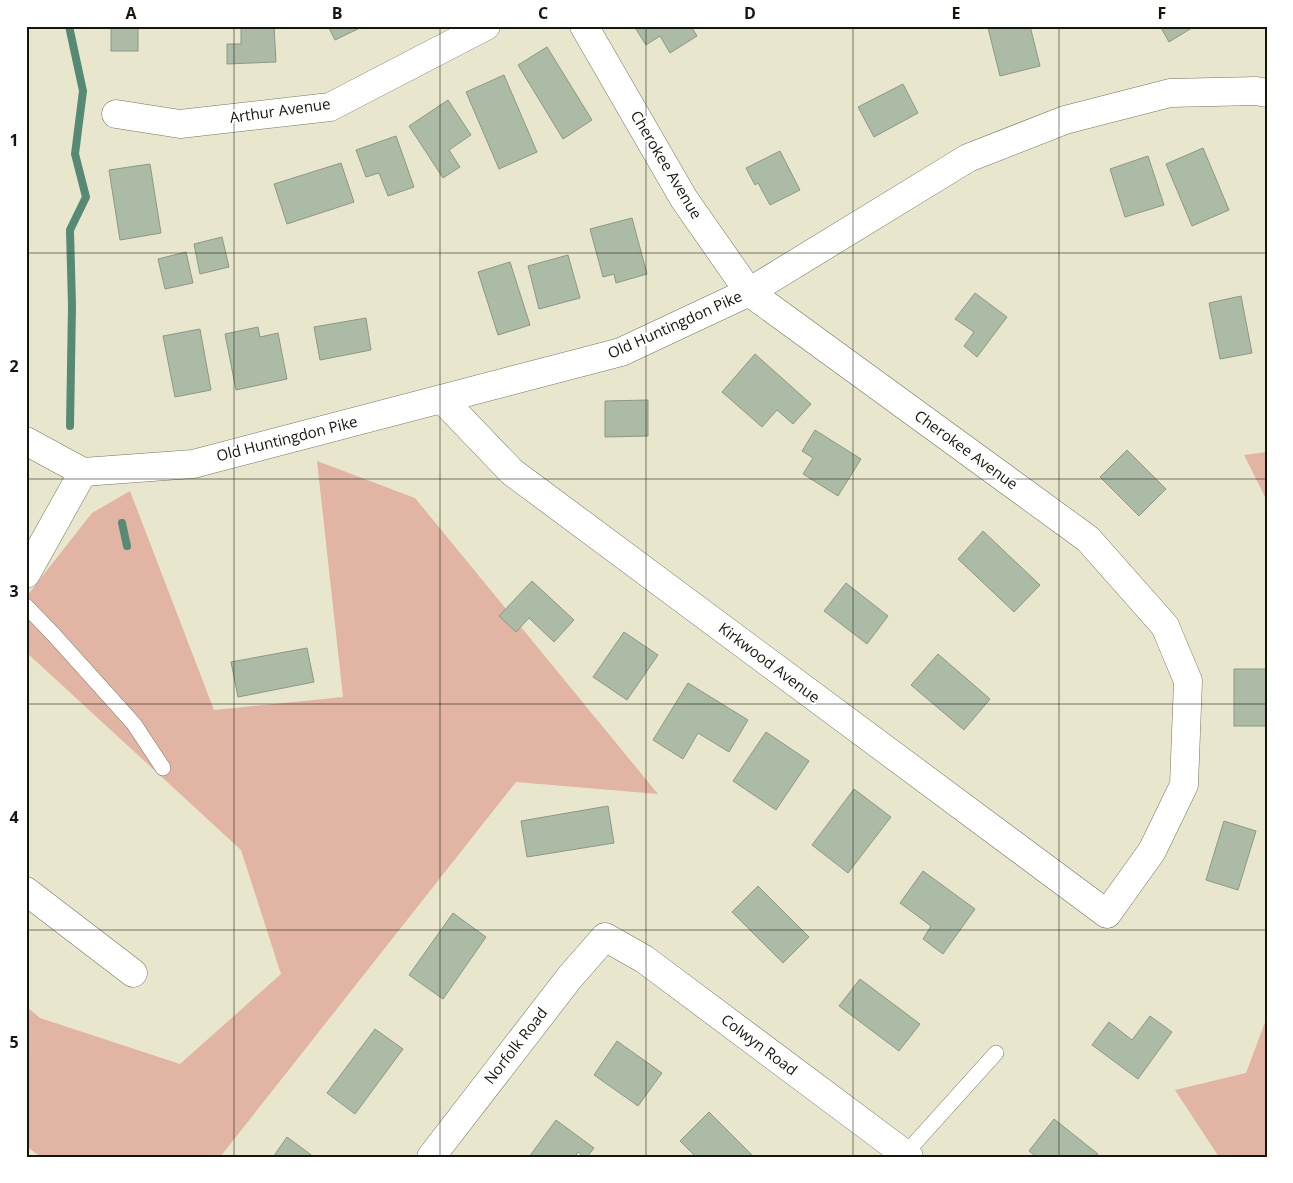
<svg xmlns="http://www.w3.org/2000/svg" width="1293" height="1183" viewBox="0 0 1293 1183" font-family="'Open Sans',sans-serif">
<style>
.green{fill:#e1b4a4}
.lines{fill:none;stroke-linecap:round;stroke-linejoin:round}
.stream{stroke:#578a74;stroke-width:8}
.building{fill:#acbba6;stroke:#8b9985}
.lane-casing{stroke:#76755e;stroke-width:16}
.street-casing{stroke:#76755e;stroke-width:29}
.lane{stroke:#fff;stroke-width:15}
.street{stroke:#fff;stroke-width:28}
.grid{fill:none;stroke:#17160d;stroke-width:1;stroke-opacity:0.55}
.labels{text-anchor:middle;stroke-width:4;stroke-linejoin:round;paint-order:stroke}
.street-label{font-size:15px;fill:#17160d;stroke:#fff}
.neatline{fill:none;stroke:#17160d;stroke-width:2}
.grid-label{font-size:16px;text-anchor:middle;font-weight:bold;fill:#17160d}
</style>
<rect width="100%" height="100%" fill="#e8e7cd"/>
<g class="green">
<path d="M1267,452V501L1244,455Z"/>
<path d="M317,461L415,498L658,794L516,782L220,1157H41L26,1146V1006L40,1018L180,1064L281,974L241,850L26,652V597L92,513L130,491L214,710L343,697Z"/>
<path d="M1267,1017V1157H1219L1175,1090L1246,1073Z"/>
</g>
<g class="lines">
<g class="stream">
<path d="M69,26L83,91L75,154L86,197L70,230L72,306L70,426"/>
<path d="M122,523L127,546"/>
</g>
</g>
<g class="building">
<rect x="111" y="26" width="27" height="25"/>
<path d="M241,26H274L276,62L227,64V44H241Z"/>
<path d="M328,26H364L335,40Z"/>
<path d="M634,26H691L697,36L670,53L660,36L646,45Z"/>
<path d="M995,26H1030L1040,66L1000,76L988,28Z"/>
<path d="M1160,26H1195L1169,42Z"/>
<path d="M547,47L592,120L563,139L518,65Z"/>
<path d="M504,75L537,152L499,169L466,92Z"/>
<path d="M903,84L918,113L874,137L858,107Z"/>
<path d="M448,100L471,135L449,150L460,167L443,178L409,126Z"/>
<path d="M396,136L414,187L388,196L379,173L366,177L356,150Z"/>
<path d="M1203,148L1229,210L1192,226L1166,164Z"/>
<path d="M780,151L800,190L770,205L758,183L755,185L746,168Z"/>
<path d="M1148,156L1164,205L1125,217L1110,169Z"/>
<path d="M341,163L354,202L287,224L274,184Z"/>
<path d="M150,164L161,233L120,240L109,170Z"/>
<path d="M632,218L647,274L616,283L614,274L603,277L590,229Z"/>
<path d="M222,237L229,267L200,274L194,244Z"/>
<path d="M186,252L193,283L165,289L158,259Z"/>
<path d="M568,255L580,298L539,309L528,266Z"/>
<path d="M510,262L530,325L498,335L478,272Z"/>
<path d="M975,293L1007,317L977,357L964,346L974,332L955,319Z"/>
<path d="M1241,296L1252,353L1220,359L1209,303Z"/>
<path d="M366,318L371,350L320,360L314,327Z"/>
<path d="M258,327L260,337L278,333L287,379L236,390L225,334Z"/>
<path d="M200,329L211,390L175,397L163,336Z"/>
<path d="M755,354L811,404L793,424L777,410L762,427L722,392Z"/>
<path d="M648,400V436L605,437V401Z"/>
<path d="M815,430L861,459L838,496L803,474L813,458L802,451Z"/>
<path d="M1127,450L1166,489L1139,516L1100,477Z"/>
<path d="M983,531L1040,585L1014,612L958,559Z"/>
<path d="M532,581L574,620L554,642L529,618L516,632L499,616Z"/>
<path d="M846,583L888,616L867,644L824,611Z"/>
<path d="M624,632L658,655L627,700L593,677Z"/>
<path d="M307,648L314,682L238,697L231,662Z"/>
<path d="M938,654L990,699L964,730L911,685Z"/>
<rect x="1234" y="669" width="33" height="57"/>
<path d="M688,683L748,720L729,752L698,733L683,759L653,740Z"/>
<path d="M766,732L809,761L776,810L733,781Z"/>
<path d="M854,789L891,817L848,873L812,845Z"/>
<path d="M608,806L614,843L527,857L521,821Z"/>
<path d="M1224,821L1256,831L1238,890L1206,880Z"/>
<path d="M923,871L975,909L943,954L923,939L931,926L900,903Z"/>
<path d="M758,886L809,937L783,963L732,912Z"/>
<path d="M453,913L486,937L443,999L409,975Z"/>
<path d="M860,979L920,1024L899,1051L839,1006Z"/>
<path d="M1150,1016L1172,1032L1138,1079L1092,1045L1109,1022L1132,1040Z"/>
<path d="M375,1029L403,1049L355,1114L327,1093Z"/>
<path d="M617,1041L662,1073L638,1106L594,1075Z"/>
<path d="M709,1112L754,1157H696L680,1141Z"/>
<path d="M1054,1119L1098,1154L1096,1157H1037L1029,1151Z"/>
<path d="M556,1120L594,1148L587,1157H584L578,1152L575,1157H529Z"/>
<path d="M287,1137L314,1157H273Z"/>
</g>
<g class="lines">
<defs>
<g id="lane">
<path d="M26,606L54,635L134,724L163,768"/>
<path d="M905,1154L996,1053"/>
</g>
<g id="street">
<path d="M116,114L180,124L330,107L486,26"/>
<path d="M442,399L512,472L1107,914L1152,851L1184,785L1188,681L1165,626L1088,539L749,292L684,199L584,26"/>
<path d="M26,441L83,472L193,464L621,352L749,292L968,158L1065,120L1170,93L1256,91L1267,93"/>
<path d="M26,574L83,472"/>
<path d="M26,891L133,973"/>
<path d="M431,1157L570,977L605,937L644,959L909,1157"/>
</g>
</defs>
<use href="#lane" class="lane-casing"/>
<use href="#street" class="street-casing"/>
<use href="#lane" class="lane"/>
<use href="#street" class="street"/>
</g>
<path class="grid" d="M234,26V1157M440,26V1157M646,26V1157M853,26V1157M1059,26V1157M26,253H1267M26,479H1267M26,704H1267M26,930H1267"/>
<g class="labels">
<g class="street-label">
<text transform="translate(280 111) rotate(-8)" y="5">Arthur Avenue</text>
<text transform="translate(666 165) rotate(59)" y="5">Cherokee Avenue</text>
<text transform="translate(675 325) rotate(-24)" y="5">Old Huntingdon Pike</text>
<text transform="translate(287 439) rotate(-14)" y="5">Old Huntingdon Pike</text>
<text transform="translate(966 450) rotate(36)" y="5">Cherokee Avenue</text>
<text transform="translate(769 663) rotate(37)" y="5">Kirkwood Avenue</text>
<text transform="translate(759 1045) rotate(37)" y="5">Colwyn Road</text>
<text transform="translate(516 1046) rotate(-52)" y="5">Norfolk Road</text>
</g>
</g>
<rect width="1293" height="1183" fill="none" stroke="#ffffff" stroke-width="55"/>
<rect x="28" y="28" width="1238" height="1128" class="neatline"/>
<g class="grid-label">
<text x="131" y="19">A</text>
<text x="337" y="19">B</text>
<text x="543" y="19">C</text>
<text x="750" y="19">D</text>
<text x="956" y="19">E</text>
<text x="1162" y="19">F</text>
<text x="14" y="146">1</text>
<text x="14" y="372">2</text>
<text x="14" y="597">3</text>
<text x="14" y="823">4</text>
<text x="14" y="1048">5</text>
</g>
</svg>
